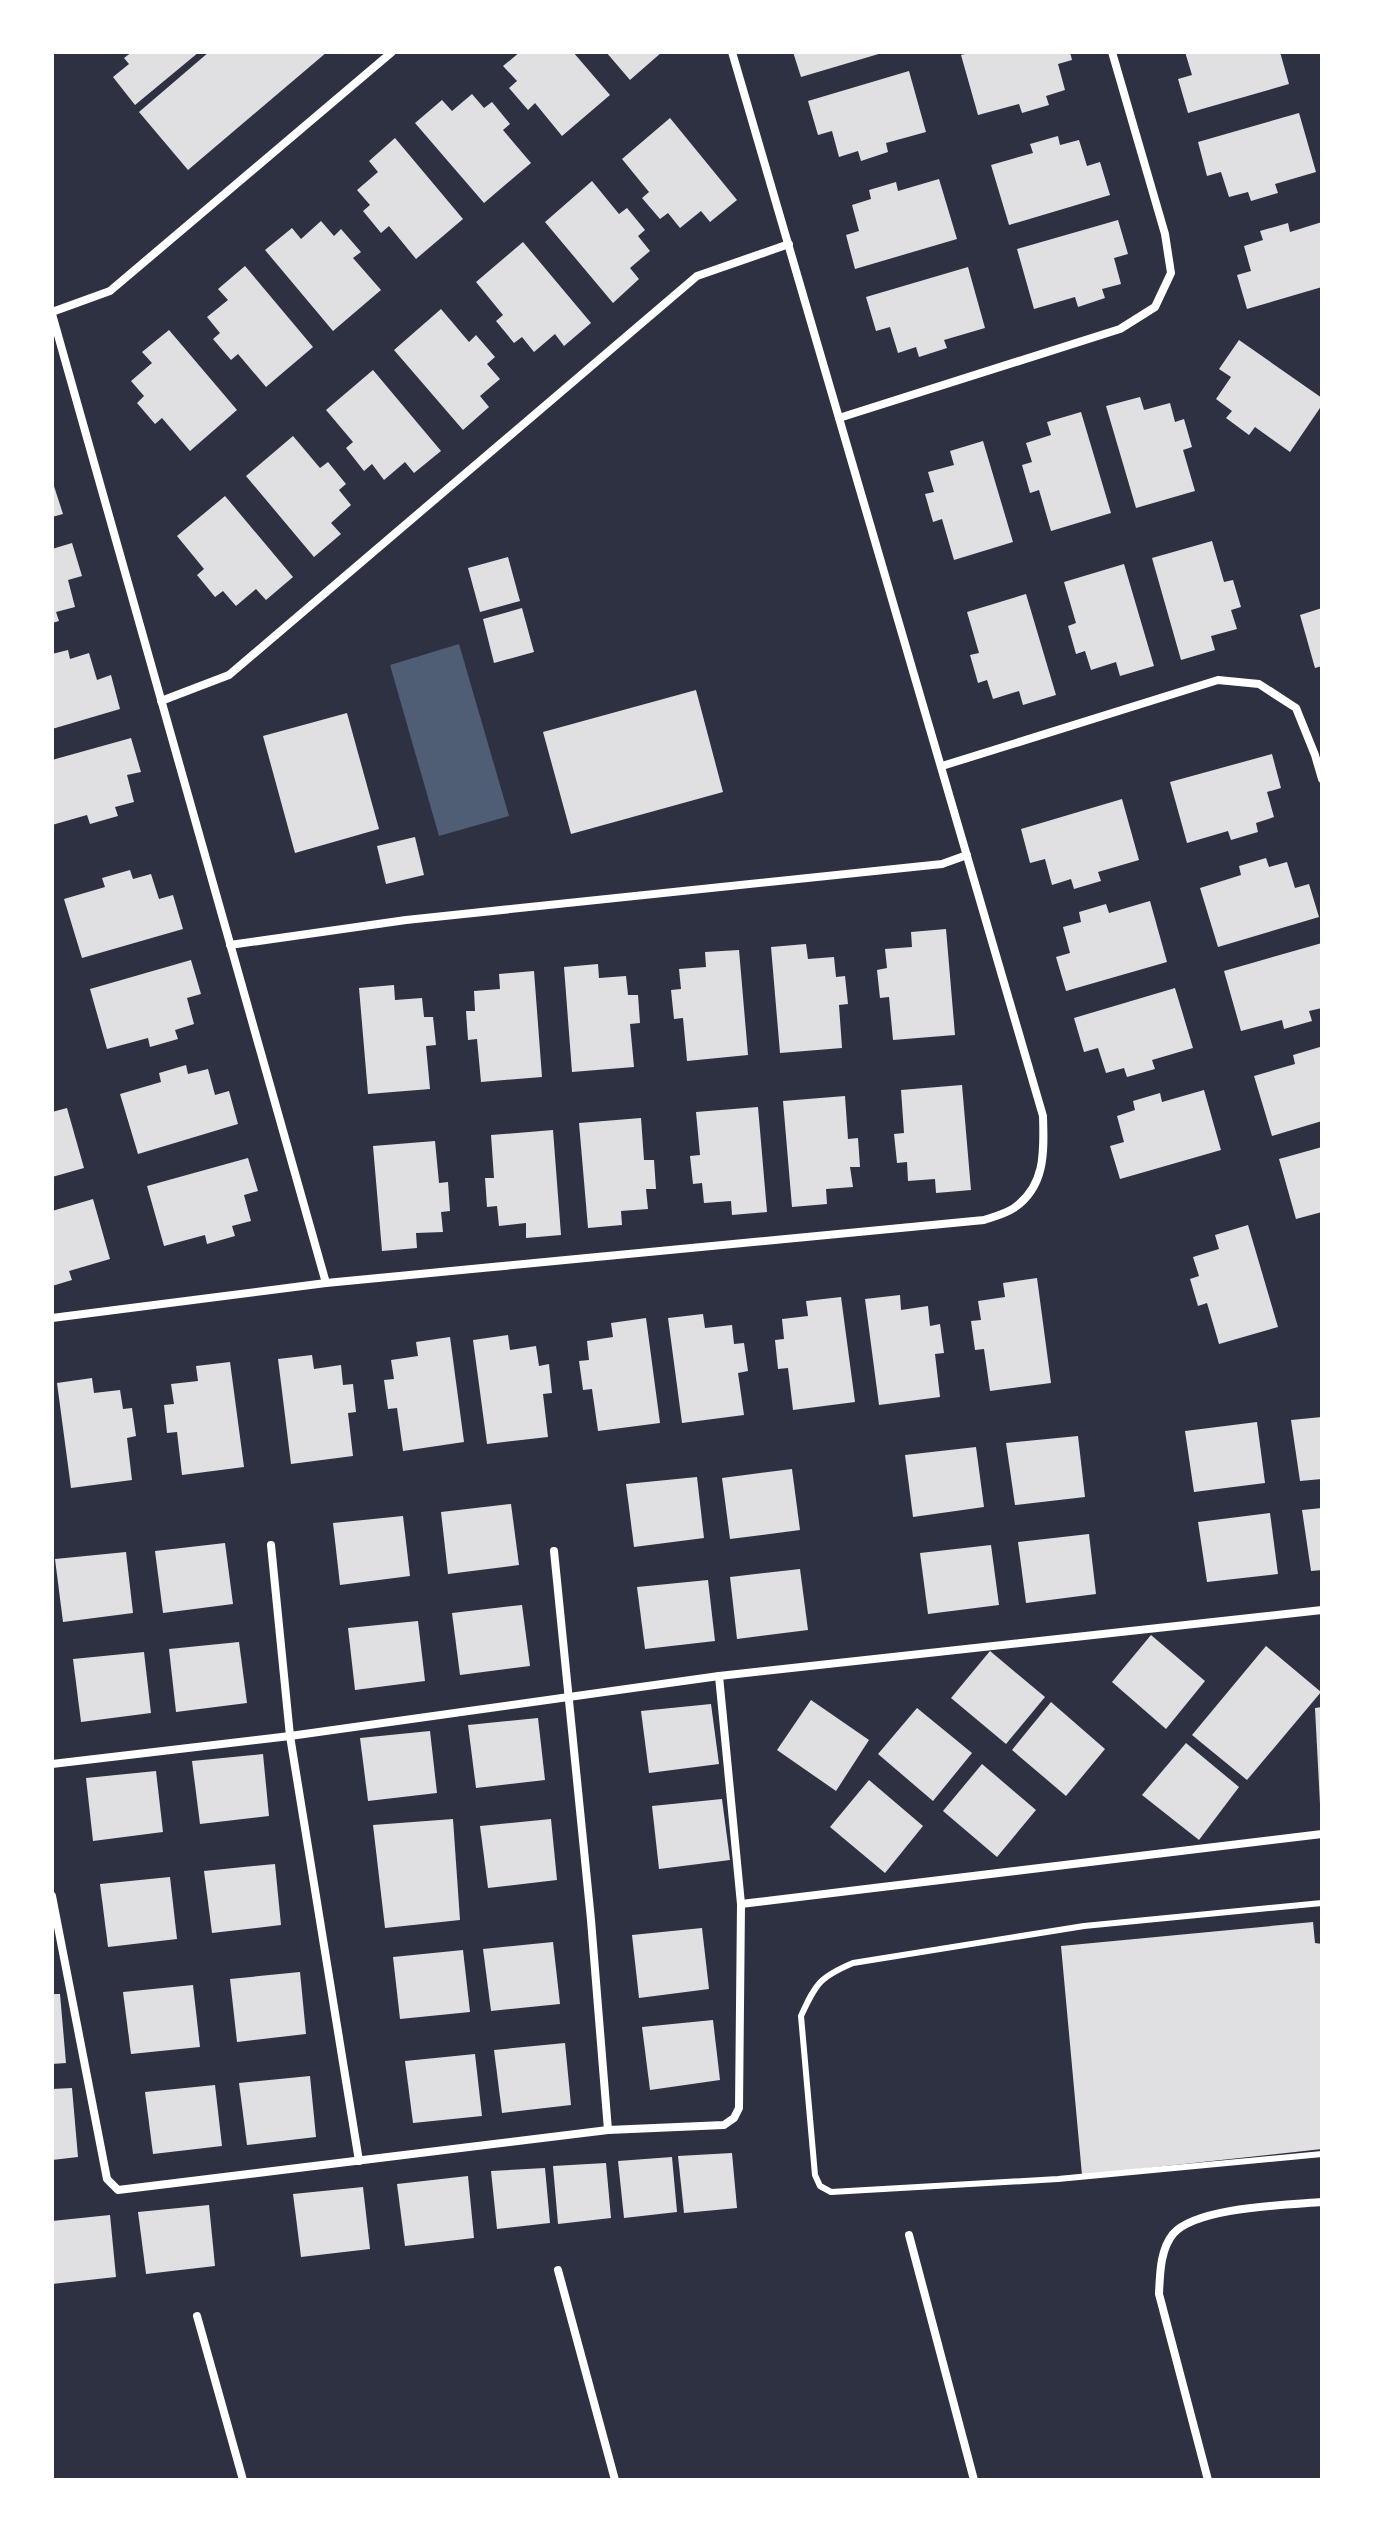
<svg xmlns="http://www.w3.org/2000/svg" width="1374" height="2532" viewBox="0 0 1374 2532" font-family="'IBM Plex Serif',serif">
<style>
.water{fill:#4f5d75}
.building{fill:#e0e0e3}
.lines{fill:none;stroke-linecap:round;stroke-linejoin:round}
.service{stroke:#fff;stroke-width:6}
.minor{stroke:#fff;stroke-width:8}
</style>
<rect width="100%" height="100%" fill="#2d3142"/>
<path class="water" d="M459,644L509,816L439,836L390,665Z"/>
<g class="building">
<path d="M132,52L141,54L144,52H199L135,105L113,77L129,64L124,58Z"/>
<path d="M209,52H327L188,170L139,112Z"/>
<path d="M520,52H573L610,95L562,136L535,103L528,110L509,88L517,81L503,66Z"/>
<path d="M606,52H662L630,80Z"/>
<path d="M793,52H882V53L801,77Z"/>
<path d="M972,52H1070L1072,60L1058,64L1065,90L1046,96L1049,105L1022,113L1019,104L978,115L961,55Z"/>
<path d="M1185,52H1280L1289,84L1188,113L1178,79L1192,75Z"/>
<path d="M909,71L926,132L886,143L888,152L861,161L858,151L839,157L832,131L818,135L808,101Z"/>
<path d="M472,94L484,108L492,102L510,124L503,130L531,163L484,203L415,123L442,100L452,111Z"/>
<path d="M1299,113L1316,172L1275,184L1278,193L1251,201L1248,192L1229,197L1221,172L1207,176L1198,142Z"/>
<path d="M670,118L737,200L710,222L701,211L680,228L668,213L660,219L642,198L649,192L622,159Z"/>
<path d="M1058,136L1060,145L1079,140L1087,166L1100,162L1110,195L1009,225L991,165L1033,153L1030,144Z"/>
<path d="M395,138L463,219L416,259L389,226L381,233L363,211L370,205L357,190L378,172L369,161Z"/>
<path d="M939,179L957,239L855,269L846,235L859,231L852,205L871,199L869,190L896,182L898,191Z"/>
<path d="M592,181L619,214L627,208L645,230L638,236L650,251L630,268L639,279L613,303L545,222Z"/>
<path d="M1118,220L1128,254L1114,258L1121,284L1102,289L1105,298L1078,307L1075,297L1034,309L1017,249Z"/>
<path d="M321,221L334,236L341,229L361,252L353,258L381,290L333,331L265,250L292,228L301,239Z"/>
<path d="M1322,222V287L1247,309L1237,275L1251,271L1244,246L1263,240L1260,231L1288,223L1290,232Z"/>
<path d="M523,242L591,323L564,346L555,334L534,352L522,337L514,343L496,321L503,315L476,282Z"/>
<path d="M245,266L313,347L266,387L238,354L231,360L213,339L220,333L207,317L228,300L218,289Z"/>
<path d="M968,267L985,328L944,340L947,348L919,357L916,347L898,353L890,327L876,331L866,297Z"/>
<path d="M441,309L469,342L476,335L495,357L487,364L500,379L480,396L489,407L463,430L394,350Z"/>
<path d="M169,330L237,410L190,451L162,418L155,424L137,403L144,396L131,381L152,363L142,352Z"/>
<path d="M1239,340L1322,398V405L1290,452L1255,427L1249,435L1226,418L1232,411L1216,399L1231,377L1219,369Z"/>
<path d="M373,370L441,451L414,473L405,462L384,480L372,464L364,471L346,448L353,442L326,410Z"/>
<path d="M1140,397L1144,410L1170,403L1175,422L1184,419L1192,447L1183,450L1195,491L1136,508L1106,406Z"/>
<path d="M1081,412L1111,513L1051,531L1039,490L1030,493L1022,465L1032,462L1026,443L1051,435L1047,422Z"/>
<path d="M293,436L320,468L328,462L346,484L339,490L351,505L331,523L341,534L314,557L246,476Z"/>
<path d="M983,441L1013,542L954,560L942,519L933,522L925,494L934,492L928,472L954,465L950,451Z"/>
<path d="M52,480L63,514L52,517Z"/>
<path d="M225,496L293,577L266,600L256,589L236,606L223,591L215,597L197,575L204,569L177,536Z"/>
<path d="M1212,541L1224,582L1233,580L1241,607L1231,610L1237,629L1211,636L1215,650L1181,660L1152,558Z"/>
<path d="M72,543L82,576L68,580L75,607L56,612L59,621L52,623V549Z"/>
<path d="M508,557L520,601L480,612L468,568Z"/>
<path d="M1124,564L1154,666L1120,676L1116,662L1091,670L1085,651L1076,654L1068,626L1076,623L1064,582Z"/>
<path d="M1026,594L1056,695L1023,705L1019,691L993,699L987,680L978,683L970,655L979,653L967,612Z"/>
<path d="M522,608L534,652L494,663L483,619Z"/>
<path d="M1322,608V666L1315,668L1300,615Z"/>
<path d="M68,650L70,659L89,653L97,680L111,675L120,709L52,729V654Z"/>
<path d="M696,690L723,792L571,834L543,732Z"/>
<path d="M347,713L379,829L295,853L263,736Z"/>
<path d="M131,738L141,772L127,775L134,802L115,807L118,816L90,824L87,815L52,825V760Z"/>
<path d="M1272,754L1281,788L1267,792L1274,817L1256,823L1258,832L1231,840L1228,831L1187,843L1170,782Z"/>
<path d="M1122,799L1139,860L1098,872L1101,881L1074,889L1071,879L1052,885L1045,859L1030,863L1021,829Z"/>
<path d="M415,837L424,875L386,884L377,846Z"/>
<path d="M1266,858L1269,867L1287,862L1295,888L1309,884L1319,917L1218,947L1200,888L1241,875L1239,866Z"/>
<path d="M130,870L133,879L151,874L159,899L173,895L183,929L82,958L64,899L105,887L102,878Z"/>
<path d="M1150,901L1167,962L1066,991L1056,957L1070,953L1063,927L1081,922L1079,912L1106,904L1109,913Z"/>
<path d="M946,929L955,1035L893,1040L889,997L880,998L877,970L887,968L885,949L912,947L911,932Z"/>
<path d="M1322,943V1008L1309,1011L1312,1021L1284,1029L1282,1020L1241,1031L1224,971Z"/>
<path d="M806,944L808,959L834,957L836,977L845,976L848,1004L839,1005L842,1048L780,1053L771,947Z"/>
<path d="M739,950L748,1055L687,1061L683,1018L674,1019L671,990L681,989L679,969L706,967L705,952Z"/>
<path d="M191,960L201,994L187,998L194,1024L175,1030L178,1039L150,1047L148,1038L107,1049L90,989Z"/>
<path d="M598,964L599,978L626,976L628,995H638L640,1023L630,1024L634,1067L572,1072L564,967Z"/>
<path d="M534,971L542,1077L481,1082L477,1039L468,1040L466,1011H475L474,991L500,989L499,974Z"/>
<path d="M394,985L395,1000L422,998L424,1017H433L436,1045L426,1046L430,1089L368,1094L359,988Z"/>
<path d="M1175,988L1193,1048L1152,1060L1155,1069L1127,1077L1124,1068L1106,1073L1098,1048L1084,1052L1074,1018Z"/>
<path d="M1320,1047L1322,1121L1272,1136L1254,1076L1295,1064L1293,1055Z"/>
<path d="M186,1065L188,1074L208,1069L215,1095L229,1091L238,1124L138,1154L120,1094L161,1082L159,1073Z"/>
<path d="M962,1085L971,1190L936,1193L935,1179L908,1181L907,1162L897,1163L894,1134L904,1133L901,1090Z"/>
<path d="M1204,1090L1221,1150L1120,1179L1110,1146L1124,1142L1117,1116L1135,1110L1133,1101L1160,1093L1162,1102Z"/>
<path d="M845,1096L848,1139L858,1138L860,1167H850L853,1187L826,1189L827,1204L792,1207L783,1101Z"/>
<path d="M758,1107L767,1212L732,1215L731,1201L704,1203L702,1183L693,1184L690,1156L700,1155L696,1112Z"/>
<path d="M67,1108L84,1168L52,1177V1112Z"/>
<path d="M641,1118L644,1160H654L656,1189H646L648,1209L621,1211L622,1225L588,1228L579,1123Z"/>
<path d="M553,1130L561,1235L526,1238V1223L499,1226L497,1206L487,1207L485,1178H494L491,1135Z"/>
<path d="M435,1141L439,1183L448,1182L450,1211L441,1212L443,1232L416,1233L417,1248L382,1251L373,1146Z"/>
<path d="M1322,1147V1212L1296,1219L1279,1159Z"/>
<path d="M248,1158L258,1191L244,1195L251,1221L232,1226L235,1236L207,1244L205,1235L164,1246L147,1186Z"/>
<path d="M93,1199L110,1259L69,1271L72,1280L52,1286V1211Z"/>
<path d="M1248,1225L1278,1327L1219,1344L1207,1303L1198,1306L1190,1279L1199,1276L1193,1257L1219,1249L1215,1235Z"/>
<path d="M1037,1278L1051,1383L990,1391L984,1349L975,1350L971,1321L981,1320L978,1301L1005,1297L1003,1283Z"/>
<path d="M900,1295L901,1310L928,1306L930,1326L940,1324L944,1353L935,1354L940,1397L879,1405L865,1299Z"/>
<path d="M841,1297L855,1402L793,1410L788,1368L778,1369L775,1340L784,1339L782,1319L808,1316L806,1301Z"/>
<path d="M703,1314L705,1328L732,1325L734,1344L744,1343L748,1371L738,1373L744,1415L682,1423L668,1318Z"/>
<path d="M646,1318L660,1423L598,1431L592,1389L583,1390L579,1361L589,1360L587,1341L613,1337L611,1323Z"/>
<path d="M508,1335L510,1350L536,1346L539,1366L549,1364L552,1393L543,1394L548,1437L487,1444L473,1340Z"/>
<path d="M450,1337L464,1442L403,1451L397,1408L388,1409L384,1380L394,1379L391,1360L418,1356L416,1342Z"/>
<path d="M312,1355L314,1369L341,1365L343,1385L353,1384L356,1412L348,1413L353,1456L291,1464L278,1359Z"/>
<path d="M230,1362L244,1467L182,1475L177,1432L167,1433L164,1405L174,1404L171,1384L198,1381L196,1366Z"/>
<path d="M92,1378L94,1393L120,1390L123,1409L132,1408L136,1436L127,1438L132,1480L71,1488L57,1383Z"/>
<path d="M1322,1417V1479L1300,1481L1291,1420Z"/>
<path d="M1257,1422L1265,1483L1194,1492L1185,1431Z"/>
<path d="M1078,1436L1085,1497L1015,1505L1006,1443Z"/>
<path d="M976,1447L984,1507L913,1517L905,1455Z"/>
<path d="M792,1469L800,1530L730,1539L722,1478Z"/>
<path d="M697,1477L704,1538L634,1547L626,1484Z"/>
<path d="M511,1504L519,1565L448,1574L441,1512Z"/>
<path d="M1322,1508V1570L1311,1571L1302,1510Z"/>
<path d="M1270,1513L1278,1574L1207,1582L1198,1522Z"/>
<path d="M403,1516L410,1576L340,1585L333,1523Z"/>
<path d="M1089,1534L1096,1594L1026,1603L1018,1542Z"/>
<path d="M225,1543L233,1604L163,1613L155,1551Z"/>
<path d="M991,1545L999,1605L928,1614L920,1553Z"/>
<path d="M126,1552L133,1613L63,1622L55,1559Z"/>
<path d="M800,1569L808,1630L737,1639L730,1577Z"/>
<path d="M708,1580L715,1641L645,1649L637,1587Z"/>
<path d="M522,1605L530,1666L460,1675L452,1613Z"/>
<path d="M418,1621L425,1681L355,1690L348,1628Z"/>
<path d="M1151,1635L1205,1681L1166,1729L1112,1682Z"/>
<path d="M239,1642L247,1703L176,1712L169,1649Z"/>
<path d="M1266,1646L1321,1692L1247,1780L1192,1735Z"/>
<path d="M990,1651L1045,1697L1006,1744L951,1698Z"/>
<path d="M144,1652L151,1713L81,1722L73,1659Z"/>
<path d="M811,1700L869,1740L836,1791L777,1750Z"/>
<path d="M1051,1702L1105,1749L1066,1796L1012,1750Z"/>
<path d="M711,1704L719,1764L649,1773L641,1711Z"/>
<path d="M1322,1707V1804H1320L1315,1708Z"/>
<path d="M917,1708L972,1753L933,1801L878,1754Z"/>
<path d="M538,1718L545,1780L476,1788L468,1725Z"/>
<path d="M430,1731L437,1793L368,1801L360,1738Z"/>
<path d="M1186,1743L1239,1787L1199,1840L1142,1795Z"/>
<path d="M263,1754L269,1816L200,1824L192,1761Z"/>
<path d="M982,1764L1036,1810L997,1857L943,1811Z"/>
<path d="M156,1771L163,1832L93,1841L86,1778Z"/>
<path d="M869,1780L923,1826L885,1873L830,1827Z"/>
<path d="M722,1799L730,1860L659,1869L652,1806Z"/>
<path d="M453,1819L460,1920L385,1928L373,1825Z"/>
<path d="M551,1819L557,1880L488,1888L480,1826Z"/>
<path d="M275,1864L281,1925L212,1933L204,1871Z"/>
<path d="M170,1877L177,1939L108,1947L100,1884Z"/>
<path d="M1313,1922L1315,1943L1322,1944V2149L1082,2175L1061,1946Z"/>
<path d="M702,1928L709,1989L639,1998L632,1935Z"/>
<path d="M553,1942L560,2004L491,2011L483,1949Z"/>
<path d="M463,1950L470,2012L400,2019L393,1957Z"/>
<path d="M300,1972L306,2034L237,2042L230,1979Z"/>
<path d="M193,1985L200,2047L131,2054L123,1992Z"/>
<path d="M52,1994H60L66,2063L52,2064Z"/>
<path d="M713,2020L720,2080L650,2090L642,2027Z"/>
<path d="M565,2043L571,2105L502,2113L494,2050Z"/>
<path d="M475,2054L482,2116L413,2123L405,2061Z"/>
<path d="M310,2076L316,2137L247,2145L239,2083Z"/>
<path d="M215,2085L222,2146L153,2154L145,2092Z"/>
<path d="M72,2088L78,2157L52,2160V2089Z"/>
<path d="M732,2153L737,2208L684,2213L678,2156Z"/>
<path d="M672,2157L677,2212L624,2218L618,2161Z"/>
<path d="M606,2163L611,2218L558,2224L553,2166Z"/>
<path d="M545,2168L550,2223L497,2229L491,2171Z"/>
<path d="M468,2176L474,2238L405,2246L397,2184Z"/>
<path d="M363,2187L370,2249L301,2257L293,2194Z"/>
<path d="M209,2205L215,2266L146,2274L138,2212Z"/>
<path d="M110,2215L116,2277L52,2284V2221Z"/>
</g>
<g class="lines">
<path class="service" d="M1322,1903L1084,1926L853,1963C820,1977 816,1983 801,2016L815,2175L820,2186L831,2192L1058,2179L1322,2154"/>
<g class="minor">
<path d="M52,312L110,291L392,52"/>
<path d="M52,314L326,1283"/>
<path d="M839,418L1120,329L1155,307L1171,273L1165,234L1112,52"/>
<path d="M161,701L229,675L697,276L789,244"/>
<path d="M942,766L1218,680L1259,684L1296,708L1315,755L1322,779"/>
<path d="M230,945L406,920L942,864L967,855"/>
<path d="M52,1318L326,1283L984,1220C993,1217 1005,1214 1014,1208C1046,1186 1044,1151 1043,1116L732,52"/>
<path d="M271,1545L290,1736L359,2161"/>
<path d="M554,1551L591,1920L608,2130"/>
<path d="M52,1764L290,1736L719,1676L1322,1610"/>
<path d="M52,1896L107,2179L118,2190L608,2130L724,2125L734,2118L739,2108L741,1904L719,1676"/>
<path d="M741,1904L1322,1834"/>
<path d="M909,2235L974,2480"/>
<path d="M558,2270L615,2480"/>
<path d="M197,2316L243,2480"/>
<path d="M1208,2480L1159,2294C1160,2274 1160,2250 1173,2234C1196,2207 1286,2205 1322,2202"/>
</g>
</g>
<rect width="1374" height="2532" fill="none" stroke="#ffffff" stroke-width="108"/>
</svg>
